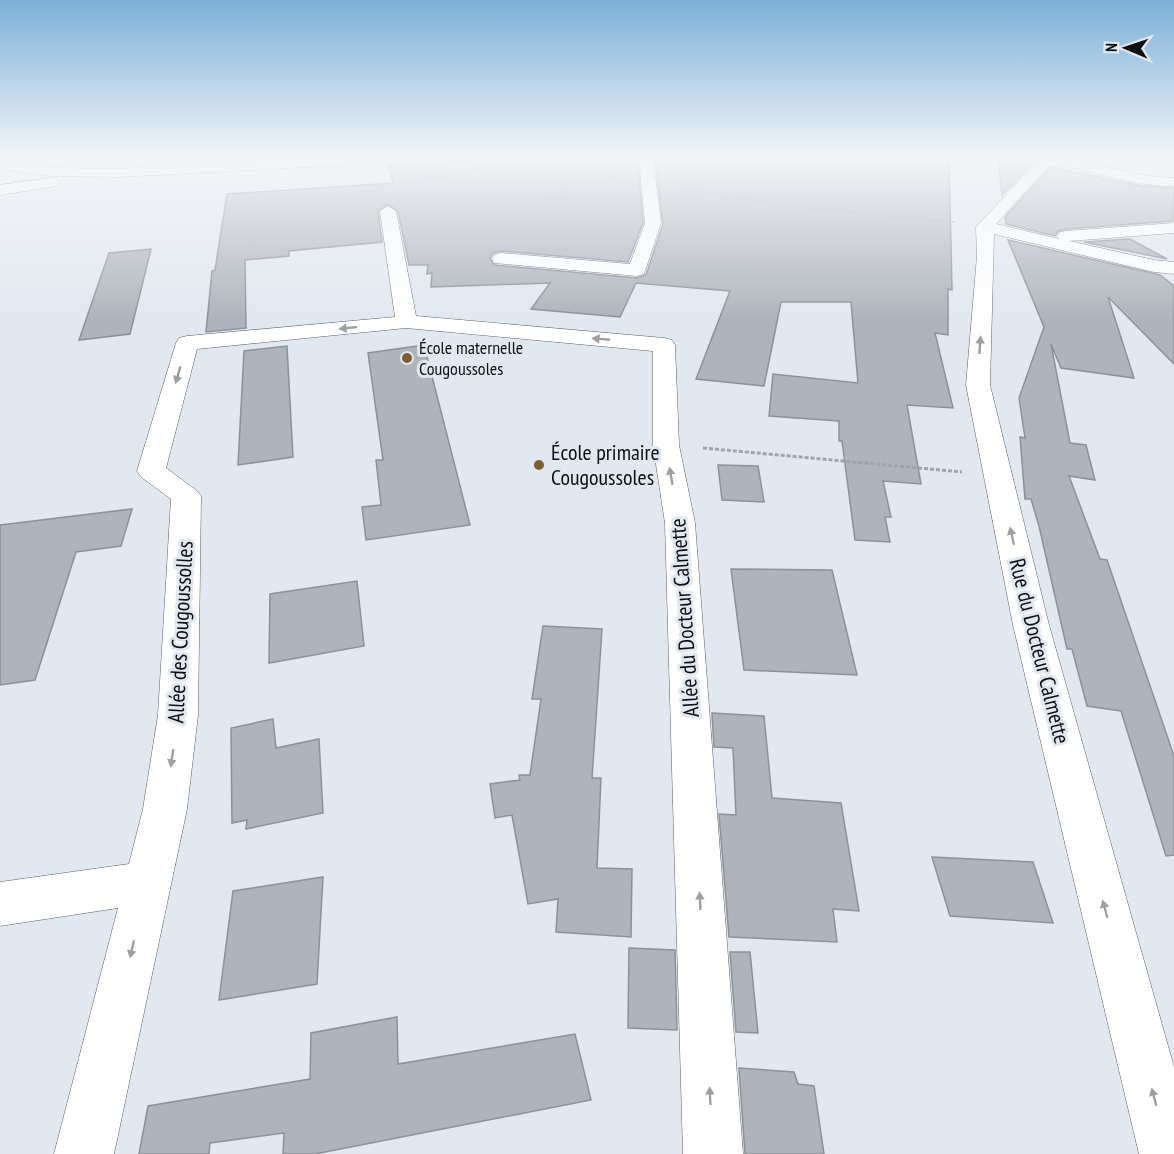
<svg xmlns="http://www.w3.org/2000/svg" width="1174" height="1154" viewBox="0 0 1174 1154" font-family="'PT Sans Narrow',sans-serif">
<style>
.building{fill:#afb4bc;stroke:#8c9198;stroke-width:1.5}
.lines{fill:none;stroke-linecap:round;stroke-linejoin:round}
.minor-casing{stroke:#5a5f65;stroke-width:1}
.path-far1{stroke:#9fa4aa;stroke-width:1.5;stroke-dasharray:2 1.5;stroke-linecap:butt}
.path{stroke:#9fa4aa;stroke-width:3;stroke-dasharray:4 2;stroke-linecap:butt}
.minor{fill:#fff;fill-rule:evenodd}
.oneway{fill:#9e9fa0}
.poi-dot{fill:#7b5f32;stroke:#e2e8f0;stroke-width:2}
.labels{text-anchor:middle;stroke-width:6;stroke-linejoin:round;paint-order:stroke}
.far-poi-label{font-size:18px;fill:#0d0f12;stroke:#e2e8f0;text-anchor:start}
.poi-label{font-size:22px;fill:#0d0f12;stroke:#e2e8f0;text-anchor:start}
.street-label{font-size:22px;fill:#0d0f12;stroke:#e2e8f0}
</style>
<rect width="100%" height="100%" fill="#e2e8f0"/>
<g class="building">
<path d="M503,158H637L643,223L628,262L501,251L493,253L490,258L494,265L637,278L646,275L663,224L655,158H949L952,290L948,289V335L935,333L953,408L907,405L921,484L883,481L891,517H885L890,542L855,540L842,441H839V421L769,416L773,374L858,383L851,302H781L764,386L696,379L730,291L636,283L620,317L531,309L550,283L431,287L432,273L427,274L428,265H409L398,211L387,204L378,211L382,242L289,251V256L245,260L246,328L206,332L212,271L215,270L227,194L393,183L388,165Z"/>
<path d="M998,158H1013L1017,163L1030,166L1002,195Z"/>
<path d="M1050,167L1142,186L1174,188V221L1066,229L1058,231L1055,236L1006,224L1005,217Z"/>
<path d="M1130,239L1167,259L1084,242Z"/>
<path d="M1008,240L1160,275L1174,286V364L1108,297L1134,378L1061,368L1051,344L1070,443L1086,445L1095,480L1069,476L1100,559L1107,560L1174,756V855L1166,856L1121,711L1087,706L1072,649H1067L1039,526L1031,499H1025L1020,437L1025,438L1019,398L1044,327Z"/>
<path d="M151,249L130,334L79,340L109,253Z"/>
<path d="M424,345L470,525L366,540L362,507L381,505L376,460H383L368,353Z"/>
<path d="M287,346L293,457L238,465L244,351Z"/>
<path d="M718,465L758,466L764,502L722,500Z"/>
<path d="M132,509L121,546L76,552L35,680L0,685V525Z"/>
<path d="M731,569L832,570L857,675L744,670Z"/>
<path d="M357,581L364,646L269,663L270,594Z"/>
<path d="M543,626L602,629L592,778H601L597,868L632,869L631,937L556,932L558,899L528,904L512,815L495,818L490,784L520,780L519,775H530L541,699H532Z"/>
<path d="M712,713L764,716L772,798L841,803L859,911L833,909L837,942L729,937L719,814L736,815L733,748L714,747Z"/>
<path d="M273,719L276,748L319,739L323,813L246,829L247,820L232,823L231,728Z"/>
<path d="M932,857L1033,862L1053,923L950,916Z"/>
<path d="M323,877L317,984L219,1000L233,891Z"/>
<path d="M629,948L675,950L677,1030L628,1028Z"/>
<path d="M730,952H750L758,1033L736,1032Z"/>
<path d="M397,1017L398,1064L575,1034L591,1100L315,1154H283L284,1133L210,1143L209,1154H139L148,1106L310,1079L311,1033Z"/>
<path d="M739,1068L794,1072L798,1084L814,1086L824,1154H745Z"/>
</g>
<g class="lines">
<defs>
<g id="minor">
<path d="M321,158H410L403,162L117,177L53,176L0,169V161L53,168L117,169Z"/>
<path d="M639,158H653L661,223L644,274L637,276L494,263L492,259L494,255L501,253L630,264L645,223Z"/>
<path d="M1015,158H1065L1147,176L1174,178V186C1131,187 1092,168 1049,165L996,224L1059,239L1057,236L1060,232L1066,231L1174,223V233L1069,241L1154,260L1174,262V274L1154,272L994,234L990,385L1049,625L1174,1067V1154H1139L1013,625L966,385L977,256L976,227L1035,164L1017,161Z"/>
<path d="M52,178L57,180L60,183L57,186L0,195V185Z"/>
<path d="M388,206L396,211L416,316L664,338L672,340L675,345L679,445L695,523L743,1154H683L665,523L653,445V351L406,328L197,349L166,468L196,490L201,496L198,715L187,809L114,1154H54L118,908L0,926V882L129,864L143,809L158,715L171,499L141,477L137,471L176,343L179,338L187,336L395,317L380,211Z"/>
</g>
</defs>
<use href="#minor" class="minor-casing"/>
<g class="path-far1">
<path d="M554,170L617,177"/>
<path d="M421,177C440,177 459,178 476,169L472,158"/>
<path d="M678,188L790,206L956,222"/>
<path d="M538,200L568,195V191L545,158"/>
</g>
<path class="path" d="M703,448L962,472"/>
<use href="#minor" class="minor"/>
</g>
<defs><path id="oneway-solid" d="M-6-.8H1V-3.2L6.5 0L1 3.2V.8H-6Z" transform="scale(1.5)"/></defs>
<g class="oneway">
<use href="#oneway-solid" transform="translate(348 328) rotate(174)"/>
<use href="#oneway-solid" transform="translate(601 339) rotate(-175)"/>
<use href="#oneway-solid" transform="translate(980 345) rotate(-86)"/>
<use href="#oneway-solid" transform="translate(178 375) rotate(106)"/>
<use href="#oneway-solid" transform="translate(671 476) rotate(-100)"/>
<use href="#oneway-solid" transform="translate(1012 536) rotate(-103)"/>
<use href="#oneway-solid" transform="translate(172 758) rotate(98)"/>
<use href="#oneway-solid" transform="translate(700 901) rotate(-93)"/>
<use href="#oneway-solid" transform="translate(1105 909) rotate(-105)"/>
<use href="#oneway-solid" transform="translate(132 949) rotate(103)"/>
<use href="#oneway-solid" transform="translate(710 1096) rotate(-93)"/>
<use href="#oneway-solid" transform="translate(1154 1097) rotate(-105)"/>
</g>
<linearGradient id="sky" x2="0" y2="1"><stop stop-color="#7cb0d8"/><stop offset="0.49" stop-color="#f2f5f8"/><stop offset="1" stop-color="#f2f5f8" stop-opacity="0"/></linearGradient>
<rect width="1174" height="320" fill="url(#sky)"/>
<g class="poi-dot">
<circle cx="407" cy="358" r="6"/>
<circle cx="539" cy="465" r="6"/>
</g>
<g class="labels">
<g class="far-poi-label">
<text x="419" y="354">École maternelle<tspan x="419" dy="21">Cougoussoles</tspan></text>
</g>
<g class="poi-label">
<text x="551" y="460">École primaire<tspan x="551" dy="25">Cougoussoles</tspan></text>
</g>
<g class="street-label">
<text transform="translate(684 618) rotate(-94)" y="8">Allée du Docteur Calmette</text>
<text transform="translate(180 632) rotate(-87)" y="8">Allée des Cougoussolles</text>
<text transform="translate(1040 651) rotate(76)" y="8">Rue du Docteur Calmette</text>
</g>
</g>
<g transform="translate(1126 48) rotate(272)" stroke="#e2e8f0" stroke-width="4.5" paint-order="stroke">
<path d="M0-4.5L10 22L0 15L-10 22Z" fill="#0d0f12"/>
<text y="-9" font-size="16" font-weight="bold" text-anchor="middle" fill="#0d0f12">N</text>
</g>
</svg>
